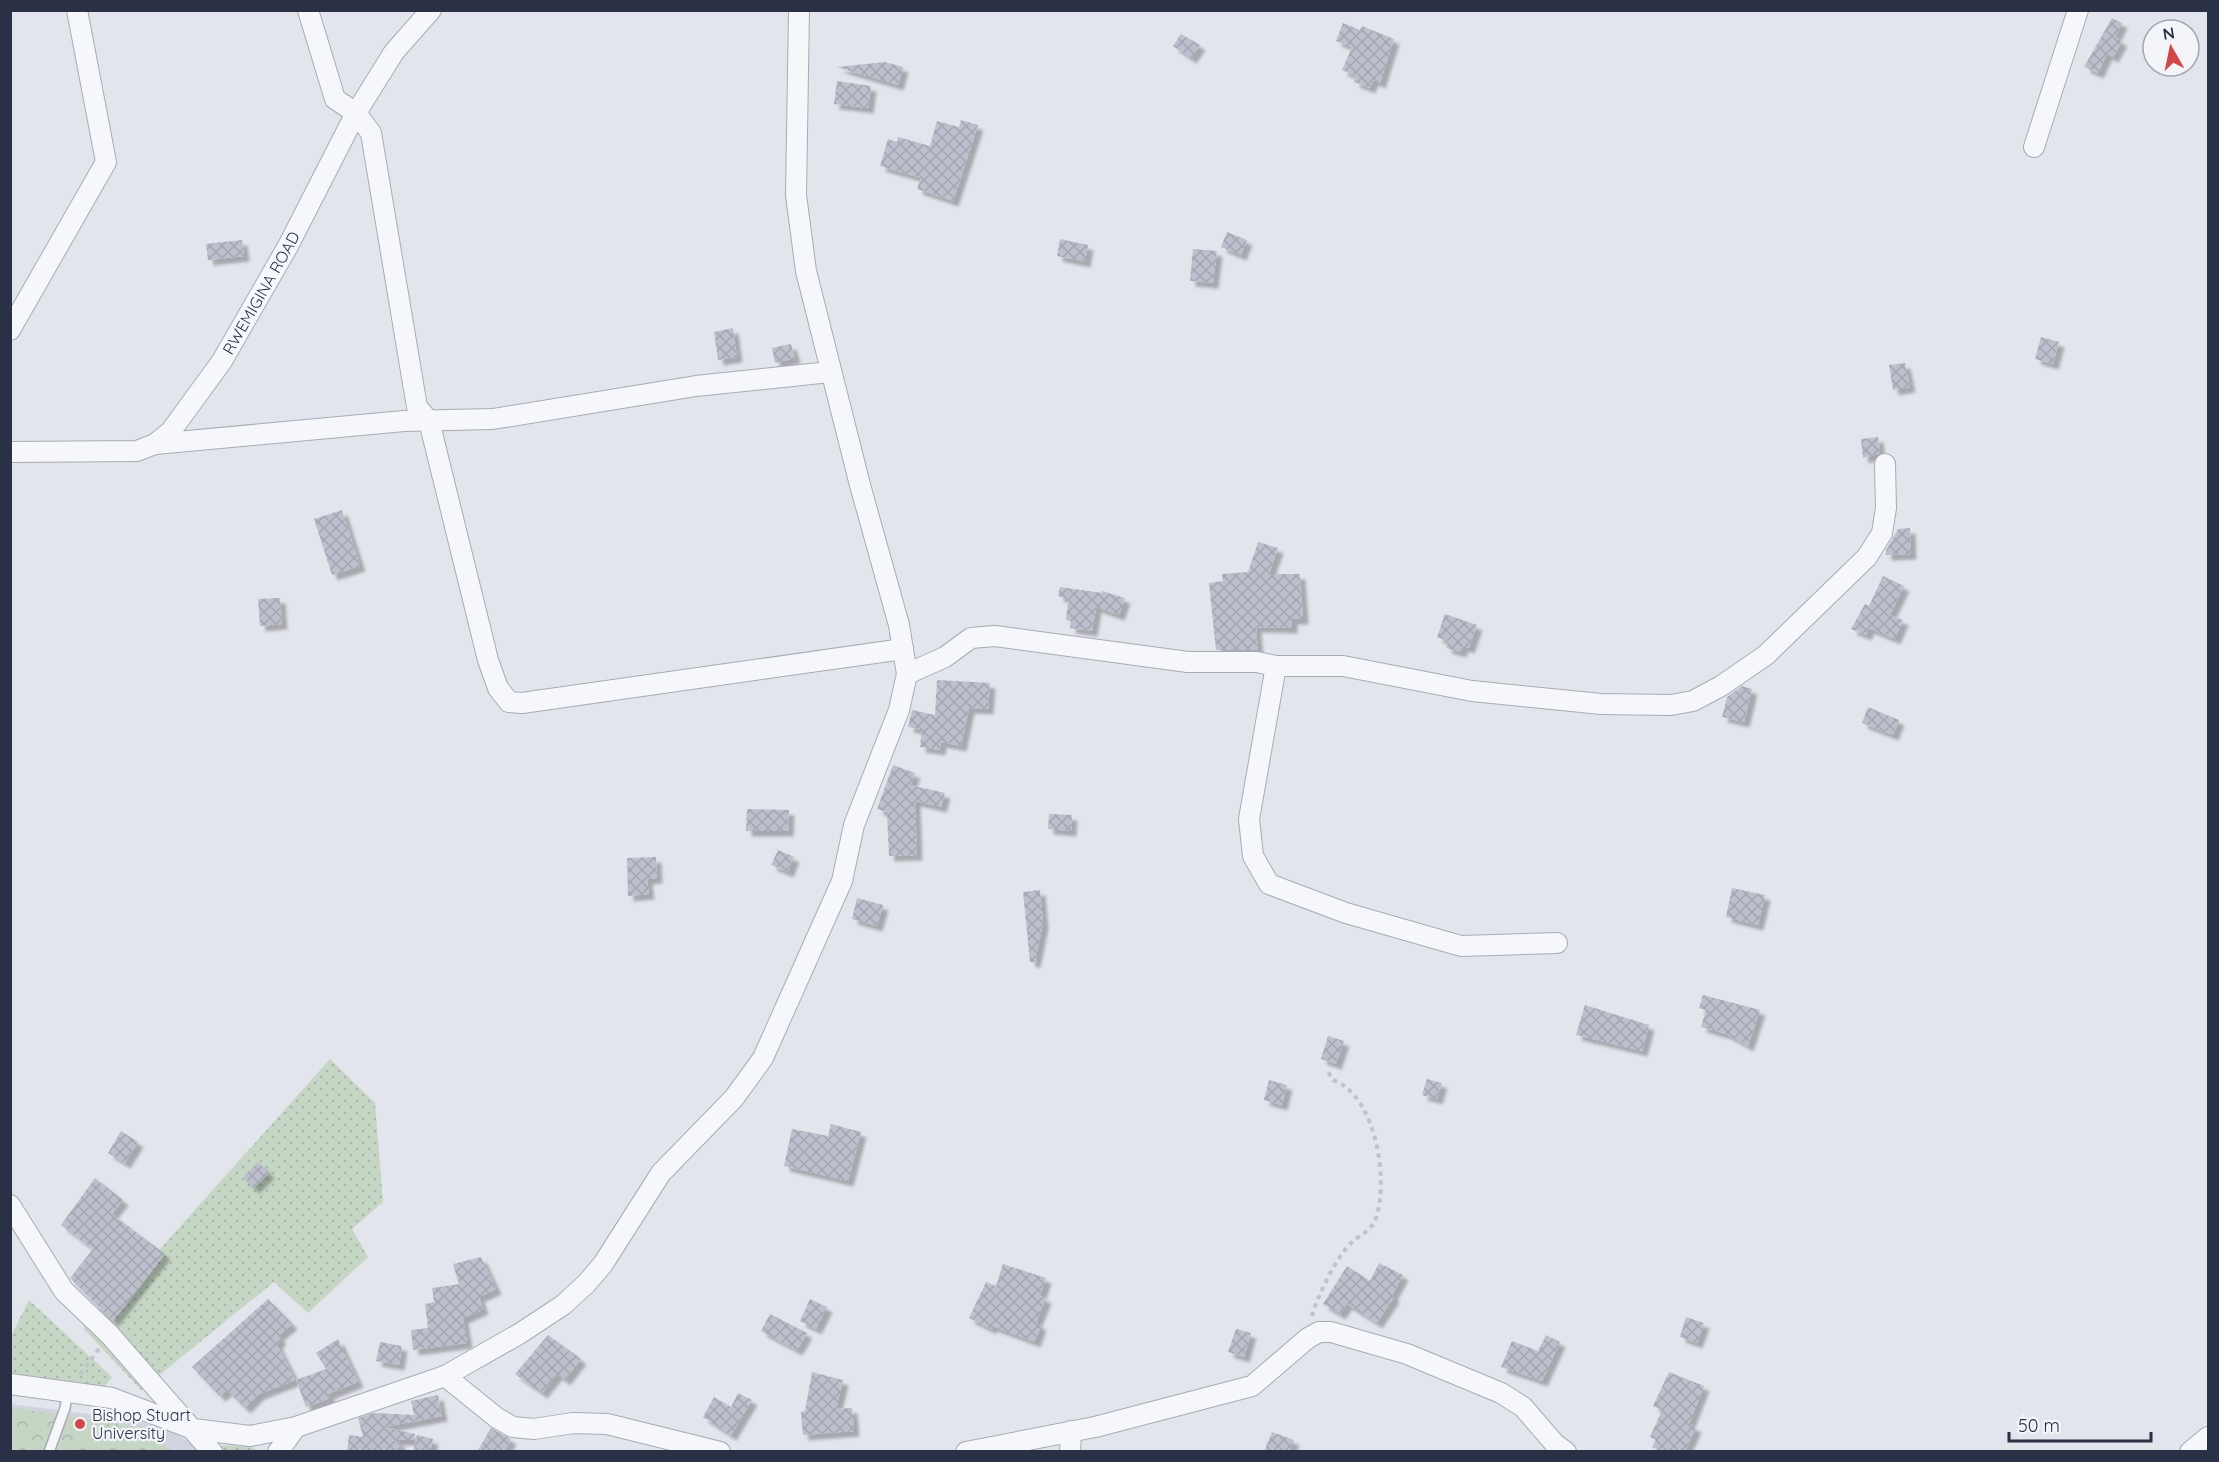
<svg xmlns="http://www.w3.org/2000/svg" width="2219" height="1462" viewBox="0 0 2219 1462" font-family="Quicksand,sans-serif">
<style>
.built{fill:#d1d4de}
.grass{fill:url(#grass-dots)}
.forest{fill:url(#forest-crowns)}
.building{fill:url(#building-cross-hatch);filter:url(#shadow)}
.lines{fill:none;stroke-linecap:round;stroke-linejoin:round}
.service-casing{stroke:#a8abb7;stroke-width:12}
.minor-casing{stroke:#a8abb7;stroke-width:22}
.path{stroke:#c1c3cb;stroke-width:4;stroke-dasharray:4.5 4.5;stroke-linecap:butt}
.service{stroke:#f6f7fa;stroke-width:9}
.minor{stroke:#f6f7fa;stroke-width:20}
.poi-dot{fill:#d34546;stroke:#f3f5f9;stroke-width:2}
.labels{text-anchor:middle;stroke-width:4.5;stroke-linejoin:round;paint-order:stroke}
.street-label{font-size:16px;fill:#2a3045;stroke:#f3f5f9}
.poi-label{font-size:16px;fill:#2a3045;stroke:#f3f5f9;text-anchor:start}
</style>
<defs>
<pattern id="grass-dots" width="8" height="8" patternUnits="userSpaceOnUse" patternTransform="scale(1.5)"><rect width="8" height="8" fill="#c6d6c4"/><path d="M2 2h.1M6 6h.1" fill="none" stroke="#aab8aa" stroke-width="1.8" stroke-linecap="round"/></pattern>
<pattern id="forest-crowns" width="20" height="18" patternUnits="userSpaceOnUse" patternTransform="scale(1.5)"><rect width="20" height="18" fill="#c6d6c4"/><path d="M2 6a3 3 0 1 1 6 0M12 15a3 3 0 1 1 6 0" fill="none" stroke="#aab8aa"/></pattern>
<pattern id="building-cross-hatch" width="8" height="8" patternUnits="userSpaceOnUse" patternTransform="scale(1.5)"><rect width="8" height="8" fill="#bdc0cc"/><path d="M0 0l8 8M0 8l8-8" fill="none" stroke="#a3a5b1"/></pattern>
<filter id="shadow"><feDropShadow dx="5.5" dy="5.5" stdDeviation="1.5" flood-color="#0004"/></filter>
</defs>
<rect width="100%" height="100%" fill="#e3e5ec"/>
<path class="built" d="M11,1404L128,1419L171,1430L195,1446L198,1451L11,1452Z"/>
<g class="grass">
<path d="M330,1059L375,1103L383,1202L352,1229L368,1257L308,1313L274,1282L141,1390L83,1328L159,1250Z"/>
<path d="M29,1300L112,1377L101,1391L11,1385V1336Z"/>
<path d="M201,1445L252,1446L257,1451H204Z"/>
</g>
<path class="forest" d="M10,1407L143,1428L172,1451H11Z"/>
<g class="building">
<path d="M2112,18L2122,23L2115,37L2122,41L2113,57L2107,54L2098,73L2084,67Z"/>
<path d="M1343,23L1360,30L1362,26L1394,39L1380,83L1373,80L1370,88L1354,82L1356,76L1342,70L1352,47L1336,41Z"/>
<path d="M1181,34L1200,45L1191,58L1173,46Z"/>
<path d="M885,62L903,67L898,85L837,67Z"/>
<path d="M837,81L871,86L868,108L834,104Z"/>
<path d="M961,120L978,125L953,201L917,189L921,178L880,166L888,139L897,142L898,137L930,146L937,121L959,127Z"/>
<path d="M1227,232L1247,240L1241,255L1221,247Z"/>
<path d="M1060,239L1088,245L1085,262L1057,256Z"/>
<path d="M242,240L244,256L208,260L206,244Z"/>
<path d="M1193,249L1217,251L1213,283L1190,281Z"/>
<path d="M733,328L737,357L718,360L714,332Z"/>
<path d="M2041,337L2059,342L2053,364L2035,359Z"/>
<path d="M791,344L795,358L775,363L772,348Z"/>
<path d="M1905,363L1910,387L1893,390L1889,365Z"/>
<path d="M1878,437L1880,453L1863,458L1861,439Z"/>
<path d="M342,510L360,566L332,575L314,519Z"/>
<path d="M1910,528L1911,554L1886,555V550L1898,529Z"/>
<path d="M1258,542L1278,548L1269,574H1300L1303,619H1292V628L1256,627L1258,650H1216L1209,583L1223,581L1222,574L1248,572Z"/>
<path d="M1883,576L1904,586L1890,615L1903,620L1895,639L1869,628L1866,635L1851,629L1865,604L1869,606Z"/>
<path d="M1060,587L1102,593V591L1125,598L1119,615L1096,607L1092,631L1070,628L1071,621L1066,620L1068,602L1074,601L1058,596Z"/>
<path d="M280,598L282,624L260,626L258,599Z"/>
<path d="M1445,614L1477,625L1469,648L1463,646L1461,652L1446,648L1448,641L1437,637Z"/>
<path d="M937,680L990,683L988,709L969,708L961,746L941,742L940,750L920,747L922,730L908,727L912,710L935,715Z"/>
<path d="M1742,686L1752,689L1744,722L1722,717L1727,697Z"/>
<path d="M1868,707L1899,720L1893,735L1862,723Z"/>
<path d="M893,765L915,773L910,785L945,793L941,807L915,801L917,855L889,856L887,812L877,809Z"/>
<path d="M747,809L789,810L788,831H746Z"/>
<path d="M1049,814L1072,815L1071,831L1048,829Z"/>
<path d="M778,850L794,857L788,872L771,865Z"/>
<path d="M656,857L657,878L647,879L649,894L628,896L627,858Z"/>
<path d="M1732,888L1765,895L1758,925L1726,917Z"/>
<path d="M1040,890L1043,923L1035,962H1030L1023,892Z"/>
<path d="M857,898L883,905L877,926L852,919Z"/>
<path d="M1703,995L1760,1010L1748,1046L1726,1034L1701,1027L1706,1010L1699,1008Z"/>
<path d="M1585,1005L1649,1025L1642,1051L1576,1035Z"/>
<path d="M1328,1036L1344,1041L1336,1064L1321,1059Z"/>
<path d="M1427,1079L1442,1083L1437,1099L1422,1095Z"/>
<path d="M1269,1080L1287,1085L1282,1105L1264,1100Z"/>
<path d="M831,1124L861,1132L848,1181L784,1166L792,1129L828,1136Z"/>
<path d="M121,1131L138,1142L125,1163L108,1153Z"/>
<path d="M258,1162L269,1173L254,1188L243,1177Z"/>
<path d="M95,1178L123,1200L112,1214L165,1254L113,1321L70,1278L93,1249L61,1225Z"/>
<path d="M481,1257L496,1289L479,1297L483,1309L463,1318L467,1343L413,1350L411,1330L428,1328L425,1304L434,1302L432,1288L459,1284L453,1264Z"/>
<path d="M1379,1263L1403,1275L1392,1295L1394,1297L1377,1323L1347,1304L1340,1314L1323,1304L1347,1266L1370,1281Z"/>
<path d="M1003,1264L1046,1278L1040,1296L1046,1298L1036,1323L1041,1325L1035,1342L992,1326L991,1329L969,1318L986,1282L996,1286Z"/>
<path d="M268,1299L292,1324L278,1336L281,1339L277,1344L295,1380L259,1394L245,1408L227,1390L220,1396L192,1367Z"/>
<path d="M810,1299L827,1307L816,1329L800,1321Z"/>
<path d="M770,1314L807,1333L797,1350L761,1331Z"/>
<path d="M1686,1317L1704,1323L1697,1343L1680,1337Z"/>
<path d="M1236,1329L1251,1333L1244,1357L1228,1352Z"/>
<path d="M548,1335L581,1359L565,1380L557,1374L542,1393L515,1374Z"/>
<path d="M1546,1335L1560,1342L1542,1381L1501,1367L1512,1341L1538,1351Z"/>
<path d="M338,1339L358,1382L328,1394L330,1398L306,1407L296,1380L326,1369L316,1353Z"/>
<path d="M380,1342L402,1346L399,1365L376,1361Z"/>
<path d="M812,1372L843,1380L836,1409L852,1408L854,1431L803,1435L801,1412L805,1411Z"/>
<path d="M1669,1372L1704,1386L1689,1424L1696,1427L1685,1452H1662L1652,1447L1656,1440L1650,1437L1662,1410L1653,1406Z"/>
<path d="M738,1393L752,1400L731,1435L703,1417L714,1397L731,1407Z"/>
<path d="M438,1395L442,1416L384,1427L415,1434L414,1440H391L400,1442V1452H347L349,1435L363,1437L358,1418L373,1413L414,1415L411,1401Z"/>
<path d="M491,1428L511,1439L504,1452H477Z"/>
<path d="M1272,1432L1294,1440L1289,1452H1264Z"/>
<path d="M417,1435L433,1439L430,1452H413Z"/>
</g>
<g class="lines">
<defs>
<path id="service" d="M49,1452L65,1408L68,1391"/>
<g id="minor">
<path d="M308,10L335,99L356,113L371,133L417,407L429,421L488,660L498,688L509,702L522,703L903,649"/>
<path d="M2034,147L2078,10"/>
<path d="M10,330L106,162L77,10"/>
<path d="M155,444L404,421L493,419L696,386L830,372"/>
<path id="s1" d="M10,452L137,451L155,444L171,431L222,361L288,246L356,113L394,52L431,10"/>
<path d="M1276,666H1343L1472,691L1601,704L1671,705L1693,701L1721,686L1766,655L1867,557L1882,533L1886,508L1885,464"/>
<path d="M907,674L945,657L971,638L995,636L1188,662H1257L1276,666L1249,819L1253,856L1269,884L1346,913L1461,946L1557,943"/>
<path d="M10,1205L64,1291L110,1335L212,1452"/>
<path d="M445,1376L497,1418L513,1427L534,1429L573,1423L607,1424L720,1452"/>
<path d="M10,1384L112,1398L193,1429L250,1436L296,1427L445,1376L519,1334L563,1305L586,1284L603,1264L661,1173L734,1098L763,1058L842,881L854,825L899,710L907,674L899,625L860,485L806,271L796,195L799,10"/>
<path d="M278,1452L296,1427"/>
<path d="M966,1452L1095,1427L1252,1386L1308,1338L1319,1332H1331L1407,1354L1501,1393L1523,1407L1555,1444L1566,1452"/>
<path d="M1070,1452L1071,1431"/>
<path d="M2190,1452L2208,1437"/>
</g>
</defs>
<use href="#service" class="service-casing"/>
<use href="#minor" class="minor-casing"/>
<g class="path">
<path d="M1312,1316C1317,1297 1336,1258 1350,1244C1359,1235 1372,1231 1376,1218C1389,1180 1376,1095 1333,1080L1327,1070"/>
<path d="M80,1374L99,1349"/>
</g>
<use href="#service" class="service"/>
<use href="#minor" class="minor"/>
</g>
<circle class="poi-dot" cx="80" cy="1424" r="6"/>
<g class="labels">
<g class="street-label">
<text dy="6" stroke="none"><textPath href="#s1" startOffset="332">RWEMIGINA ROAD</textPath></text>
</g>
<g class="poi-label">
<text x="92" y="1421">Bishop Stuart<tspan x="92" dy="18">University</tspan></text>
</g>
</g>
<rect width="2219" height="1462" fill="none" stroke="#2a3045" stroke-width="24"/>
<g transform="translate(2171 48) rotate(351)"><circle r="28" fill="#f3f5f9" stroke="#a3a6b1" stroke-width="1.5"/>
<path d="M0-4.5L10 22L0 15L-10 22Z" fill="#d34546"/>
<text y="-9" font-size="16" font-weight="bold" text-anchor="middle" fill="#2a3045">N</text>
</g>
<path d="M2009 1432v9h142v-9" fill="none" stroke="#2a3045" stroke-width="3"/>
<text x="2018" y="1432" font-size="18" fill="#2a3045" stroke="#f3f5f9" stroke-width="4.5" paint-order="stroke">50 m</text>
</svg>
